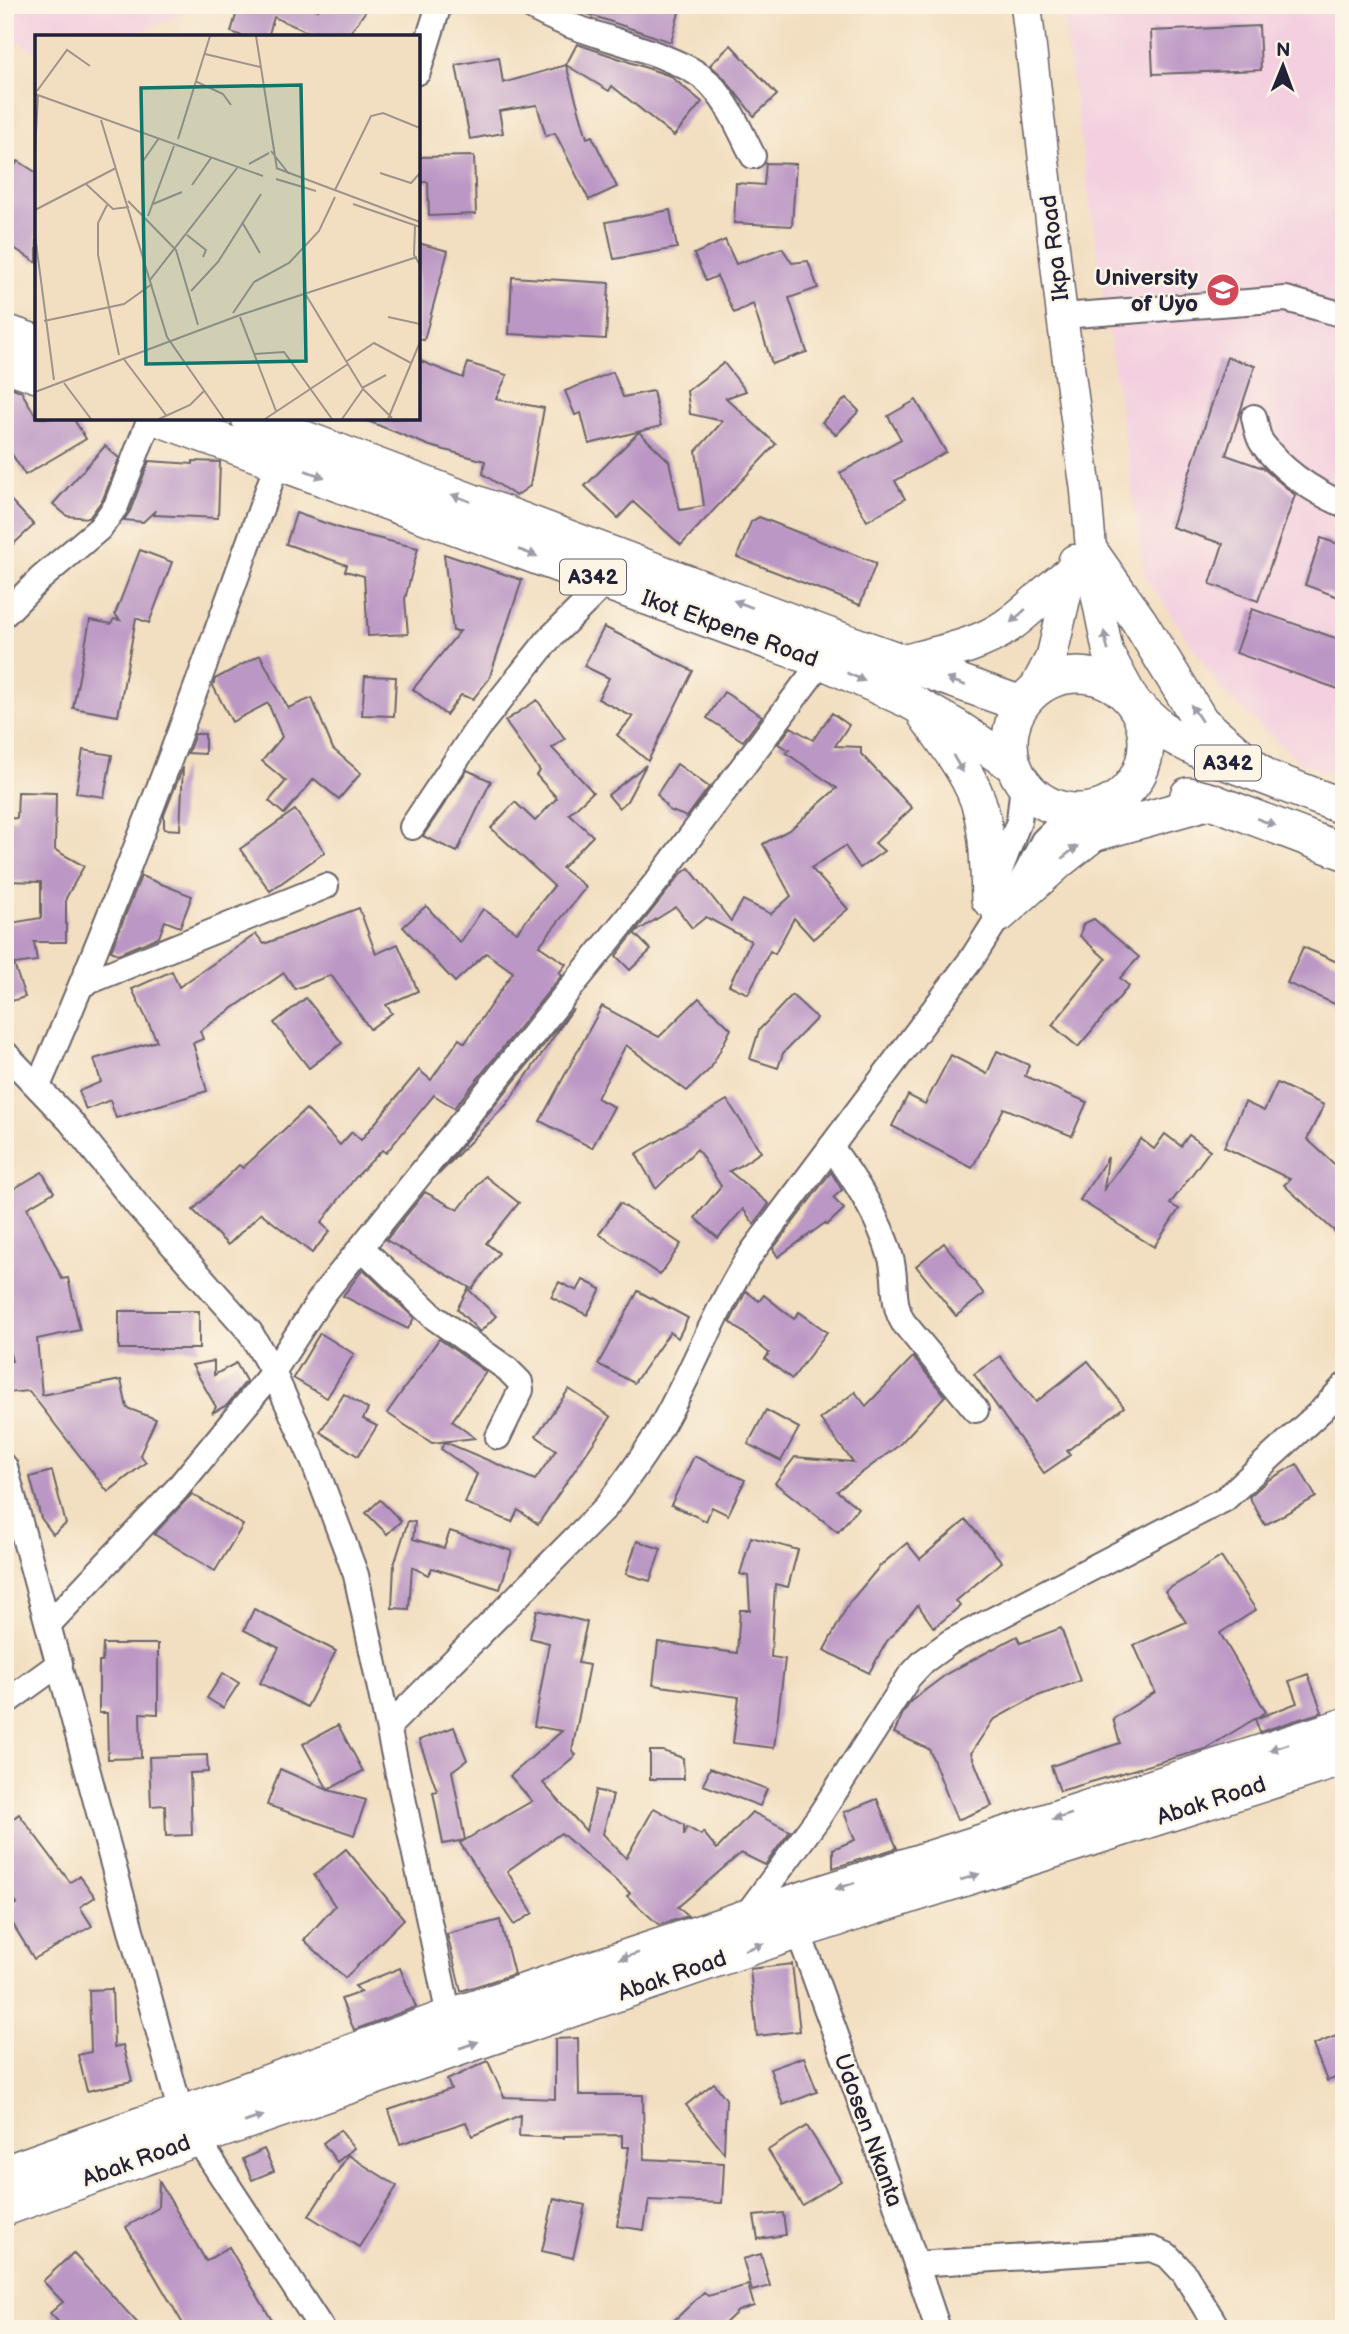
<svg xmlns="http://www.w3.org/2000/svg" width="1349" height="2334" viewBox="0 0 1349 2334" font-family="'Balsamiq Sans',sans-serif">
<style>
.built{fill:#f3cfdf}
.building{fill:#bb97c5}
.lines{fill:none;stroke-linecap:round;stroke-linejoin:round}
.minor-casing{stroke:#6b646a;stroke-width:28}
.major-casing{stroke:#6b646a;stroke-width:33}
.highway-casing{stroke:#6b646a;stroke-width:38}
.minor{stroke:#fff;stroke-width:24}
.major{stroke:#fff;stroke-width:30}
.highway{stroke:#fff;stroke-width:35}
.oneway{fill:#9c9ca7}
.labels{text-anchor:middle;stroke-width:5;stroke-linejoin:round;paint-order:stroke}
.shield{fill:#fcf5e5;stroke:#63616e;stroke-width:2}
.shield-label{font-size:21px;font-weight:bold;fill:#22223b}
.street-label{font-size:23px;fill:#22223b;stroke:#fcf5e5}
.poi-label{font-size:23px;font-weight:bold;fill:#22223b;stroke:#fcf5e5;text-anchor:end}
.inset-road{fill:none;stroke:#9f938b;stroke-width:2}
.view{fill:#0f766e;fill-opacity:0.15;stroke:#0f766e;stroke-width:3.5}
.inset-edge{fill:none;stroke:#22223b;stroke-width:3.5}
</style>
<rect width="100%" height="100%" fill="#fcf5e5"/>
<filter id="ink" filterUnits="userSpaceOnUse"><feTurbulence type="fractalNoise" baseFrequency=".0143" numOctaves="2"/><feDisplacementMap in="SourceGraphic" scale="14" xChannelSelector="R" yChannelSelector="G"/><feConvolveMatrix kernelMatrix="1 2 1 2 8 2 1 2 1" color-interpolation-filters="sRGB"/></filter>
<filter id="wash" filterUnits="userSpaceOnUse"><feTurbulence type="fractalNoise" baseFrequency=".00686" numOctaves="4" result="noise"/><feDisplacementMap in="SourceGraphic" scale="28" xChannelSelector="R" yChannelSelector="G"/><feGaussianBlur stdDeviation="1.57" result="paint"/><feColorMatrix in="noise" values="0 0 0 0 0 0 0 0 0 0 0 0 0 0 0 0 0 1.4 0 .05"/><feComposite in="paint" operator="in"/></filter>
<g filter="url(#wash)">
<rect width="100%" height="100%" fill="#f2dec0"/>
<g class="built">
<path d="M5,5H189L186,13L129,37H37V54L5,32Z"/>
<path d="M1061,5H1344V780L1301,763L1223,692L1144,575Z"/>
</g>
<g id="blocks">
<g class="building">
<path d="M239,5H307L318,10L322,5H370L347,37H319L274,17L268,37H245L231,32Z"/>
<path d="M561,5H681L671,42Z"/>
<path d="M1259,26L1261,70L1153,74L1151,31Z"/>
<path d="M577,44L670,76L702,102L674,136L612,86L609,91L566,65Z"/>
<path d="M731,45L777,95L754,116L724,78L710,65Z"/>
<path d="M499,57L503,83L566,65L587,138L592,136L617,187L589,200L555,133L546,136L537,105L499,111L503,133L470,139L456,65Z"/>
<path d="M474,156L476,214L429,216L428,182H418V157Z"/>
<path d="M18,161L37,173V263L5,242V180Z"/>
<path d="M766,163L796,164L792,226L734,223L736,183L764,185Z"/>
<path d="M670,210L677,248L614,259L606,222Z"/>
<path d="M725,240L736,264L782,248L792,263L808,261L818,288L789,298L807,352L772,364L753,304L734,313L717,276L706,281L694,254Z"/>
<path d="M418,243L448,251L424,340L418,339Z"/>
<path d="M512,277L609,283L606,339L509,334Z"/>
<path d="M1227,357L1255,366L1226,455L1263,468L1295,495L1258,601L1210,584L1223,544L1172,527Z"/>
<path d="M418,360L463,378L468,363L507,375L496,399L544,408L530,486L516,496L483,474L485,461L430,446L363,419L418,418Z"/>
<path d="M724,363L746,391L726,398L776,444L681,545L633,502L618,518L585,486L639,432L669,461L680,510L704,506L696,451L723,421L690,414L687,391Z"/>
<path d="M613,372L623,397L653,391L661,426L589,444L581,413L575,415L565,391Z"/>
<path d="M5,385L21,391L37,418H73L86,439L25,475L5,443Z"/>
<path d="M846,398L859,411L836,435L822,422Z"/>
<path d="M916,400L946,452L895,481L905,499L867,521L840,473L901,439L888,416Z"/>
<path d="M105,446L119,458L103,499L89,518L67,516L53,504Z"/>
<path d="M149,461L193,464V461L220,462L218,518L154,515L156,510L143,522L124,520L130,511Z"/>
<path d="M5,494L34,525L5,552Z"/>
<path d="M296,513L348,531L418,548L405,599L408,634L368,636L364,576L345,571L347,565L286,544Z"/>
<path d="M759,517L876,563L860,605L737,557L751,522Z"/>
<path d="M1321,538L1344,546V599L1305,585Z"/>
<path d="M140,550L172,562L149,623L136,618L118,716L73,708L90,620L111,624L114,619L120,620L115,614Z"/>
<path d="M444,554L522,580L489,679L473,699L461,695L446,715L413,689L460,631H453Z"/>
<path d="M1252,609L1344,641V691L1236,653Z"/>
<path d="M604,627L693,671L648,761L617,735L633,717L598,699L609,678L584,666Z"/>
<path d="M260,655L288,708L312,698L333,749L361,773L339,799L314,779L284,814L269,801L286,781L262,761L282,737L268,703L232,722L213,686L215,679Z"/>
<path d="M365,676L396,677L394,716L362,715Z"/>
<path d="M724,692L762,716L743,741L707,718Z"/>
<path d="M537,700L565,739L552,748L593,792L569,814L593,836L562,868L586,887L539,946L566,964L559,973L562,975L454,1108L434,1095L386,1153L382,1150L355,1178L321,1223L330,1231L312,1253L261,1213L228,1245L193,1210L239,1165L243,1168L306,1109L340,1145L352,1132L361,1140L419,1070L431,1080L459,1039L465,1043L513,972L486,953L455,982L403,927L426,906L460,943L483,909L517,932L554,886L491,828L515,802L535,821L557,798L536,775L540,771L505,721Z"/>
<path d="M832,713L849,725L835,746L861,747V754L912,808L875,843L884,851L860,868L845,846L811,868L848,909L813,939L794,918L775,954L770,951L748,994L729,985L751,941L706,917L692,928L676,907L634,933L681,874L689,868L731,921L743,900L771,914L791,896L763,844L791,829L837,788L786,753L789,750L778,744L791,727L813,740Z"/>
<path d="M195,734H205V754L188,753Z"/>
<path d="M83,750L112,755L104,797L76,793Z"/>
<path d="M677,764L709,787L687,817L669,810L657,794Z"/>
<path d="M646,765L627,801L619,808L608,795Z"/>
<path d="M183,767L180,830L164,829V815Z"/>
<path d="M467,770L491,781L457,852L423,836Z"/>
<path d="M18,792L56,793L55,850L84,866L66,898V942H34L37,961L14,964L25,997L5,1003V924L41,918V882L5,881V819L17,818Z"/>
<path d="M295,810L325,852L270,891L240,849Z"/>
<path d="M141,876L192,896L180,927L165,921L159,937L118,954L111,951Z"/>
<path d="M359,908L376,954L398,944L418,991L386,1005L392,1013L370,1029L331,975L295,989L284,973L200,1031L203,1039L193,1043L207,1091L116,1118L110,1100L86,1110L79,1091L101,1082L94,1059L157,1041L132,989L172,971L179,987L256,934L264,944Z"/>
<path d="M1094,919L1139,957L1120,978L1129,986L1078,1047L1052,1025L1106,959L1080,936L1083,924Z"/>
<path d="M634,933L651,950L630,970L616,956Z"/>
<path d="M1303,947L1344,965V1008L1287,983Z"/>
<path d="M792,995L817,1018L783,1053L778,1068L750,1059L759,1030Z"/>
<path d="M306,998L342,1043L309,1068L274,1023Z"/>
<path d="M699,998L731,1029L711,1068L687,1091L626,1045L597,1098L614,1107L592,1148L540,1121L602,1006L659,1037Z"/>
<path d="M573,1009L507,1104L438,1175Z"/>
<path d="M997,1051L1029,1065L1025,1076L1087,1102L1072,1136L1004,1108L972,1168L892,1126L908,1095L925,1104L951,1055L987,1074Z"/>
<path d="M1277,1083L1324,1105L1307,1139L1344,1173V1240L1284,1185L1290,1179L1224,1147L1245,1102L1264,1111Z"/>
<path d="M727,1100L761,1152L738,1167L729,1171L769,1204L754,1224L743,1209L718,1238L695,1218L721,1186L697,1149L656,1189L636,1154Z"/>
<path d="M1165,1134L1181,1146L1189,1135L1210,1150L1170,1204L1179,1209L1154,1247L1080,1200L1108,1157L1104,1189L1141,1139L1154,1149Z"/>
<path d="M42,1172L54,1192L27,1208L62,1279L68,1278L80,1330L37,1339L42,1395L121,1380L127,1408L156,1419L140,1455L146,1462L108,1492L29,1391L5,1393V1361H12L5,1332V1194Z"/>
<path d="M831,1172L842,1190L833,1198L844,1209L827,1225L825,1223L778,1257L773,1249Z"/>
<path d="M485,1176L519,1203L486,1243L499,1253L472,1289L386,1240L425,1192L458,1210Z"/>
<path d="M620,1203L681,1244L660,1275L599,1234Z"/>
<path d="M944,1243L984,1294L956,1316L916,1266Z"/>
<path d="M363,1269L414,1318L408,1329L343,1296Z"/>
<path d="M583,1280L601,1289L587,1315L551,1297L559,1282L577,1291Z"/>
<path d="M468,1289L496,1316L480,1332L457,1309Z"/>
<path d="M638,1291L688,1318L678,1338L670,1332L634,1383L598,1364Z"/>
<path d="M746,1291L759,1301L764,1295L794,1319L799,1312L827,1332L792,1379L765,1359L769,1353L730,1322Z"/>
<rect x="119" y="1311" width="80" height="38"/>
<path d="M320,1333L354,1354L327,1398L293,1378Z"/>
<path d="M439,1339L486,1372L452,1421L475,1438L432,1443L387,1413Z"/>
<path d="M1000,1356L1036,1402L1088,1361L1124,1407L1067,1451L1070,1455L1044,1473L974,1374Z"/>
<path d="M913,1357L945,1396L898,1446L837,1491L858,1508L838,1532L775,1483L795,1457L853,1462L820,1419L855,1392L866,1406Z"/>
<path d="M214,1361V1375L236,1363L246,1381L227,1405L212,1413L216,1407L192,1365Z"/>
<path d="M569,1389L611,1417L538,1524L518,1510L512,1522L465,1503L477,1474L441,1449L445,1442L535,1480L556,1450L536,1436Z"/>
<path d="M344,1394L368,1409L363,1419L377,1426L358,1456L320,1432Z"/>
<path d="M766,1410L799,1428L781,1461L748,1444Z"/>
<path d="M694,1456L745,1480L728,1515L712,1507L706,1521L671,1505Z"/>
<path d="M1297,1464L1316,1497L1265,1525L1249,1497L1268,1480Z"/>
<path d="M52,1471L66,1524L53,1534L41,1518L30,1477Z"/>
<path d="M192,1494L243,1525L215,1571L154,1534Z"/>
<path d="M380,1500L401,1521L387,1534L366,1513Z"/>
<path d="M966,1520L1002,1562L956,1601L960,1606L934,1628L918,1605L887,1641L869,1673L824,1650L849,1603L880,1566L907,1543L920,1559Z"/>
<path d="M408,1521L415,1522L413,1539L444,1548L450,1531L512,1551L500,1589L432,1568L428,1575L412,1567L409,1609L392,1608L394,1565Z"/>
<path d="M751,1537L798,1550L788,1587L775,1584L771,1657L785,1659L774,1748L733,1743L739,1697L653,1685L658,1642L737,1653L740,1610H750L748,1576L740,1574Z"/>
<path d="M637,1541L661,1549L650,1581L626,1574Z"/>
<path d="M1221,1557L1256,1610L1220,1633L1266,1712L1205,1749L1060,1791L1051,1766L1120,1743L1113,1719L1155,1692L1134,1645L1186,1622L1165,1591Z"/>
<path d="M254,1609L336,1651L307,1707L260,1683L279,1648L244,1630Z"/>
<path d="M537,1610L587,1622L578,1663L589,1665L572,1751L576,1755L543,1783L586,1831L596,1790L613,1795L603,1834L626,1858L654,1808L684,1825V1835L687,1827L701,1835L703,1832L717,1849L752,1812L790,1831L765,1865L741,1853L678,1907L688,1916L659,1925L627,1896L630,1893L561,1833L507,1871L533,1913L514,1925L460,1843L532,1801L510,1776L562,1731L534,1726L549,1643L530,1638Z"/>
<path d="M1061,1628L1080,1681L1035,1697L993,1720L971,1753L992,1806L957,1820L929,1749L894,1733L903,1713L911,1701L948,1673L1017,1636L1021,1643Z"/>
<path d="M103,1644H158V1714L140,1713L141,1758L108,1759L107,1713H99V1662H102Z"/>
<path d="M223,1673L239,1683L223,1708L207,1698Z"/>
<path d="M1308,1674L1322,1712L1260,1732L1255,1719L1297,1703L1289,1681Z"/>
<path d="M338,1725L363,1771L328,1790L303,1744Z"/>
<path d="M454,1727L467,1760L452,1771L465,1840L443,1844L433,1792L437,1791L419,1740Z"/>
<path d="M650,1751H663L683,1758L684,1779H650Z"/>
<path d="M207,1755L208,1772L190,1773L192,1835L166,1836L165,1805L151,1806L149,1757Z"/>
<path d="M710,1768L767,1789L760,1806L703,1785Z"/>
<path d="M280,1769L328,1790L366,1800L354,1835L267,1805Z"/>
<path d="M877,1799L897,1848L833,1868V1849L855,1840L844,1812Z"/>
<path d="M19,1814L70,1882L80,1876L95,1897L80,1907L92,1926L34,1959L5,1911L17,1903L5,1888V1825Z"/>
<path d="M346,1849L404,1919L345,1978L304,1940L335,1906L314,1875Z"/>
<path d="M500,1920L514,1974L461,1991L447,1934Z"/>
<path d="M792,1964L800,2031L757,2036L750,1969Z"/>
<path d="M400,1968L416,2007L354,2030L341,1999L361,1992L355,1986Z"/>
<path d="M112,1989L114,2047L123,2045L132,2081L87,2091L78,2055L91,2052L89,1990Z"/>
<path d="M1344,2033V2075L1327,2081L1313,2045Z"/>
<path d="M578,2038L579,2095H643L644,2159L724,2163L722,2203L649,2200L644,2230L617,2226L629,2147H622V2135L564,2136V2138L519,2136L520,2115L472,2136L466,2122L400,2144L389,2110L451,2089L447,2080L488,2061L504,2097L555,2099V2039Z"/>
<path d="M804,2057L817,2092L783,2105L770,2069Z"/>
<path d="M714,2083L726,2099L724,2153L686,2105Z"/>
<path d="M807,2126L841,2181L802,2205L768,2150Z"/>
<path d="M340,2130L354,2148L337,2162L323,2143Z"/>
<path d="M264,2149L274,2171L252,2180L243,2159Z"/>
<path d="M348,2155L397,2186L359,2247L309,2216Z"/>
<path d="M159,2181L206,2261L229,2247L277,2329H186L126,2227L158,2208Z"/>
<path d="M554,2198L585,2205L573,2258L542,2251Z"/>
<path d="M783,2213L786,2235L758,2239L754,2216Z"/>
<path d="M73,2253L143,2329H65L50,2313L63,2302L43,2281Z"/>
<path d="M761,2254L770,2286L752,2291L743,2259Z"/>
<path d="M748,2285L754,2306L738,2311L719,2329H665L704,2292L708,2296Z"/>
</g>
</g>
</g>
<g filter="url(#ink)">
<use href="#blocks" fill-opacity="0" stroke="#6b646a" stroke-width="2"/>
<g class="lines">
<defs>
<g id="minor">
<path d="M528,5C568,30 619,39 663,57C680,64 700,72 713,87C730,106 741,133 753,156"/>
<path d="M418,72L439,5"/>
<path d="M1062,316L1286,299L1344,315"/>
<path d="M1254,417C1256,425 1257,436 1262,443C1282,471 1313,491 1344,505"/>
<path d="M5,614L40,579L100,528L116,506L150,418"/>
<path d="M412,827L477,729L548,640L606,582"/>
<path d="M994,886L1019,821L1023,784"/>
<path d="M83,984L326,886"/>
<path d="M5,1053L71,1122L137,1205L250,1332L273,1372L312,1458L356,1575L449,2016"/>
<path d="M38,1086C128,881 203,671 278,461"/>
<path d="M831,1147C856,1181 879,1217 891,1258C897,1280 891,1302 903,1322L976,1410"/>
<path d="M362,1248L435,1318L507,1369L520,1382L521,1390L498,1437"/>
<path d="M5,1467L181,2114L322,2329"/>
<path d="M49,1624L176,1490L273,1372L325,1292L657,881L822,661"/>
<path d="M5,1703L60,1663"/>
<path d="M389,1726L606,1507C624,1483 643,1458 658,1432C693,1373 715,1308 753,1251L973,957L1025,875L1043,841L1073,811"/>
<path d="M744,1918L818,1818L909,1677L924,1661L950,1642L1225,1499L1322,1410L1344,1386"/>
<path d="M798,1931L875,2142L938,2329"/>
<path d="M916,2264L1152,2249L1167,2255L1184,2273L1218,2329"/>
</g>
<g id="major">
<path d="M1026,5L1062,316L1086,491L1094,583L1108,652L1135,702"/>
<path d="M1033,691L1052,655L1074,560"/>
</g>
<g id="highway">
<path d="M5,332L37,343"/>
<path d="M5,364L37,375"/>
<path d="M158,418L822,661L908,700L956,727L1013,765"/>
<path d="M249,418L824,634L1021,704"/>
<path d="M1092,554L1139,621L1201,722L1264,776"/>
<path d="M903,663C939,653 977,647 1007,626C1029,611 1048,589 1071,573"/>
<circle cx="1078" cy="743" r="68"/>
<path d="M1135,705L1168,734L1210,756L1344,807"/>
<path d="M926,716C946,744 973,778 981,811C988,839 988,871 989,899"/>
<path d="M1188,795L1211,801L1344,852"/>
<path d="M1000,914L1060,860L1093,834L1211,801"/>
<path d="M5,2173L143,2124L181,2114L445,2018L744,1918L1344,1726"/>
<path d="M5,2208L198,2138L798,1931L1344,1758"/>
</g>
</defs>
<use href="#minor" class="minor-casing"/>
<use href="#major" class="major-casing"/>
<use href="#highway" class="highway-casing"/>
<use href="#minor" class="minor"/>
<use href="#major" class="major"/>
<use href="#highway" class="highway"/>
</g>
<defs><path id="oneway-solid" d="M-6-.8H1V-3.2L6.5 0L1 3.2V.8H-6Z" transform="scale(1.75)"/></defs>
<g class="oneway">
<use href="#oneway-solid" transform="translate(315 474) rotate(20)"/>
<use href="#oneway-solid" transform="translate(461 498) rotate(-159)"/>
<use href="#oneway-solid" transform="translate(528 553) rotate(20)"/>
<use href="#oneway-solid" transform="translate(743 604) rotate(-159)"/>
<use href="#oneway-solid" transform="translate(1018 616) rotate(138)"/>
<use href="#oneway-solid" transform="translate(1106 641) rotate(-102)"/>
<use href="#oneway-solid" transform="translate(856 677) rotate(24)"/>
<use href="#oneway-solid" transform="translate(956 682) rotate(-160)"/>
<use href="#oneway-solid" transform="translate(1196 713) rotate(-123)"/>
<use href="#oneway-solid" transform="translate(958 764) rotate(60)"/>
<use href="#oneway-solid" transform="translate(1266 822) rotate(21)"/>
<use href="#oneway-solid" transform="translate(1070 852) rotate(-38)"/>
<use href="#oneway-solid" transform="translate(1279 1747) rotate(162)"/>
<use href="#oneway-solid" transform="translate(1062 1817) rotate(162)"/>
<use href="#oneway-solid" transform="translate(970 1877) rotate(-18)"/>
<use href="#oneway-solid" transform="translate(845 1886) rotate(162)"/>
<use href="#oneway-solid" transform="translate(754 1947) rotate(-19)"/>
<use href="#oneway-solid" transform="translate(629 1956) rotate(162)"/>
<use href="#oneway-solid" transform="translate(469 2045) rotate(-19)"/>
<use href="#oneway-solid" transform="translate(254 2119) rotate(-19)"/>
</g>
</g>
<defs>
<symbol id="university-disc" viewBox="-11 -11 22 22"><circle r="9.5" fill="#d1495b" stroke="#fcf5e5"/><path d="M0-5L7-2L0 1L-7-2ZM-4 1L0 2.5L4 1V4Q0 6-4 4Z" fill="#fff"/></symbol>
</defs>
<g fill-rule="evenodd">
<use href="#university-disc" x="1204" y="271" width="38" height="38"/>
</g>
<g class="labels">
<g class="shield">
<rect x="560" y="559.5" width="66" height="35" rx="5"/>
<rect x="1195" y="745.5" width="66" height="35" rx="5"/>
</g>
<g class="shield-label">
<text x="593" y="584">A342</text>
<text x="1228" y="770">A342</text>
</g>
<g class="street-label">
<text transform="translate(1054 248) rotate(-97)" y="8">Ikpa Road</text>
<text transform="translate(730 628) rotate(20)" y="8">Ikot Ekpene Road</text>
<text transform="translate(1211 1800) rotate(-18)" y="8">Abak Road</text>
<text transform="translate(672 1975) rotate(-19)" y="8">Abak Road</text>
<text transform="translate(869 2130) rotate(70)" y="8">Udosen Nkanta</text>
<text transform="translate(136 2160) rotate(-20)" y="8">Abak Road</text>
</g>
<g class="poi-label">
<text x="1198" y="285">University<tspan x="1198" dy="26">of Uyo</tspan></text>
</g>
</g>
<g transform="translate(35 35)">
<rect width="385" height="385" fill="#f2dec0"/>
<path class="inset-road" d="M221,1L242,134M170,19L225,32M160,46L188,59L196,70M2,56L32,15L55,31M0,59L228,141M66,85L132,302L189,384M143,104L175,1M0,116L3,60M236,116L254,139M214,129L234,118M241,133L385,187M345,138L376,148L385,138M241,144L281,156M51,149L78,174L94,172M108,150V126L124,103M157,150L176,123M300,155L336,81L348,78L385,93M93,166L141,215L163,290M118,169L147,157M318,169L385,192M72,170L63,188V220L84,320M0,175L81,133M113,181L139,111M207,187L225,218M380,191L379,220L385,230M0,200L19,345M152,200L171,215L168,222M115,245L202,133M156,256L183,227L226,159M271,260L328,354L357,383M198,278L219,247L254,228L284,196L300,162M205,282L241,376M353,282L385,289M9,286L89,269L117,249M219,319L249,317L297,384M88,323L131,380M312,326L339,308L376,328M29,348L56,384M327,353L351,340M0,357L205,280L382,222M124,384L155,370L169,356M230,384L313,329M307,384L328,354M353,384L385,307"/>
<path class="view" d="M266,50L271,326L111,329L106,53Z"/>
<rect width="385" height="385" class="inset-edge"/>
</g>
<rect width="1349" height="2334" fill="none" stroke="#fcf5e5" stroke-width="28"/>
<g transform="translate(1283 66) rotate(1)" stroke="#fcf5e5" stroke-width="5" paint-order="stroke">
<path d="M0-5L12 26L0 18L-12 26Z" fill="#22223b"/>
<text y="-10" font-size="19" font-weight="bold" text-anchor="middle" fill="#22223b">N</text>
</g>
</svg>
